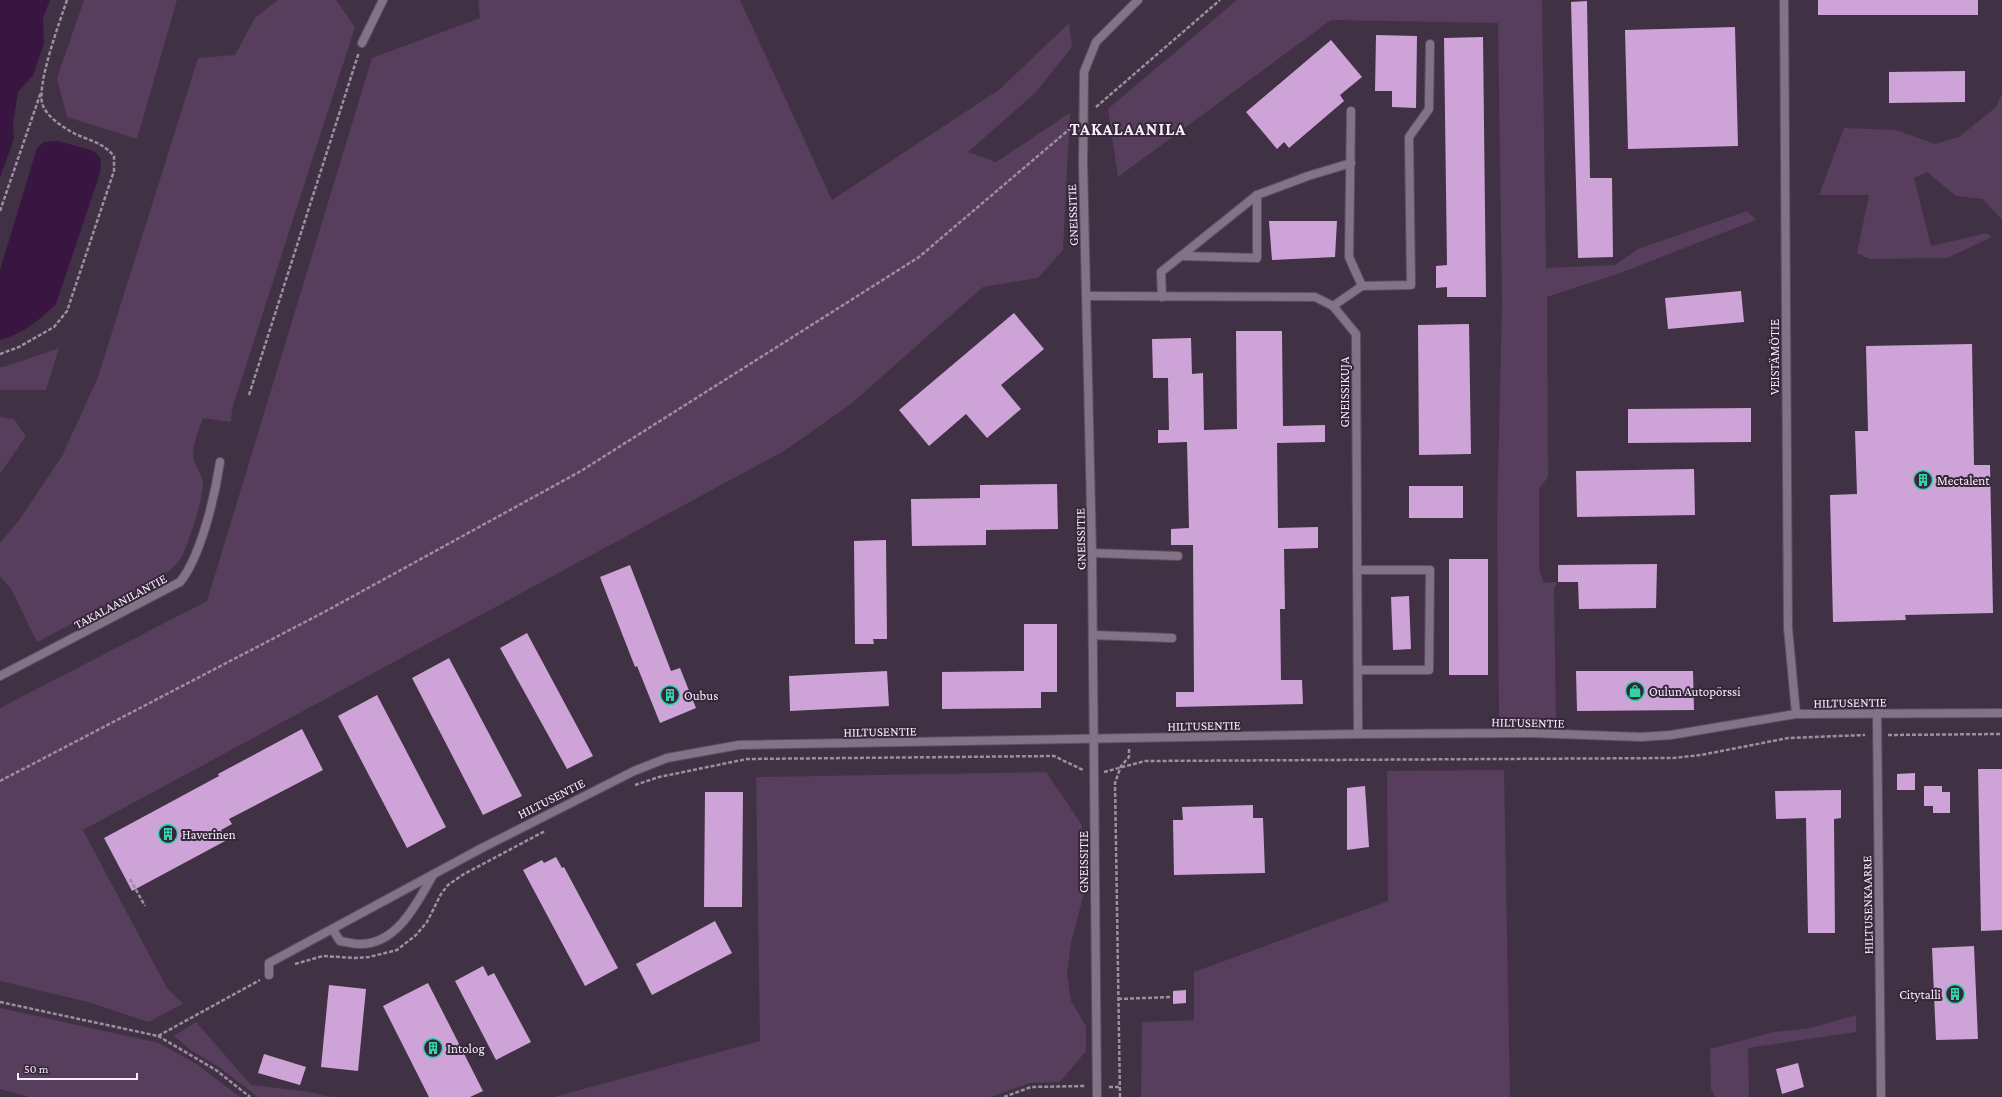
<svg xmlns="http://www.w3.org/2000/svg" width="2002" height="1097" viewBox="0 0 2002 1097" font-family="'Crimson Pro',serif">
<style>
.green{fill:#563e5c}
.water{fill:#391541}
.building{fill:#cea3d8}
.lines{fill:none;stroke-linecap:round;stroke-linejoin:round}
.service-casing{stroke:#5e4f61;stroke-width:10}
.minor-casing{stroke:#5e4f61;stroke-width:10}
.path{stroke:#9c8f9f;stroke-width:2.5;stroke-dasharray:4 2;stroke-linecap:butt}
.service{stroke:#847288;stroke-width:8}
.minor{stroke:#847288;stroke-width:8}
.labels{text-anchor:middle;stroke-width:4;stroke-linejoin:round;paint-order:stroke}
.street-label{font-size:13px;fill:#f8eefa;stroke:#36273a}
.poi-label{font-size:13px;fill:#f8eefa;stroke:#36273a;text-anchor:start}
.district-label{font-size:17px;font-weight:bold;letter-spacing:1px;fill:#f8eefa;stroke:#36273a}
</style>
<rect width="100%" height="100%" fill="#413144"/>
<g class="green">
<path d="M84,0H177L137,139L67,117L57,78Z"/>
<path d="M278,0H336L355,27L232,409L231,422L203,418C199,430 191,447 194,460C196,467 202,475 203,482C204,497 189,542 182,556C177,566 167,572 158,579L37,642L11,589L0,576V543L20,519L62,456L98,377L198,58L235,55L255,18Z"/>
<path d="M478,0H740L832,200L1000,89L1069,23L1072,47L1036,92L968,152L996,162L1070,113L1063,250L1038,278L983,287L851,404L784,451L83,830L167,988L183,1004L148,1022L88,1002L0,981V708L207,601L372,58L480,18Z"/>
<path d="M1237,0H1542L1546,268L1615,265L1638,249L1747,211L1756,220L1623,272L1547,297L1548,477L1539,489V569L1544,583L1558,582L1554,588L1556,721L1499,717L1497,521L1502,302L1498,23L1331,20L1118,177L1108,109Z"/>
<path d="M2002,94V220L1983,199L1956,196L1927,172L1914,178L1931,246L1987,233L1992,237L1947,258L1870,259L1857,253L1869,195H1819L1844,128L1896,130L1935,144L1959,137L1996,107Z"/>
<path d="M59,348L46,390H0V367H4Z"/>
<path d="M0,417L14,419L26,436L0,474Z"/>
<path d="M1504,770L1510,1097H1141L1142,1022L1194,1020V972L1388,901L1387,771Z"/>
<path d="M1046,772L1082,825L1083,897L1071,943L1067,974L1071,1001L1086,1026V1051L1060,1082L1030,1083L991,1097H554L760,1041L756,777Z"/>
<path d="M0,1008L159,1043L198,1065L240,1097H29L0,1089Z"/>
<path d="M1856,1015V1032L1748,1048L1749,1097H1715L1711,1089L1710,1049L1774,1032L1811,1028Z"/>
<path d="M196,1022L251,1085L310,1092L331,1097H258L219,1067L192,1051L174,1036Z"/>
</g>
<g class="water">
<path d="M0,0H50L43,18L44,44L33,75L18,92L13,124L14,139L0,177Z"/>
<path d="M58,141L94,151L101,159L100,173L56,304C40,320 22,334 0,340V270L37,148L44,142Z"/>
</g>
<g class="building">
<rect x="1818" y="0" width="160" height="15"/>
<path d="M1587,1L1590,178H1612L1613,257L1578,258L1571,2Z"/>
<path d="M1735,27L1738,146L1628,149L1625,30Z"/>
<path d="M1376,35L1417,36L1416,108L1392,107V91H1375Z"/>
<path d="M1483,37L1486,297H1447V287L1436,288V266L1447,265L1444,38Z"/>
<path d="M1331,40L1362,77L1340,95L1344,101L1289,148L1284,142L1277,149L1246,112Z"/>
<path d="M1965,71V102L1889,103V72Z"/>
<path d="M1269,221H1337L1335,257L1272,260Z"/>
<path d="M1741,291L1744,322L1668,329L1665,298Z"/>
<path d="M1014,313L1044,349L1001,385L1021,409L987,438L966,414L929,446L899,410Z"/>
<path d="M1469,324L1471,454L1419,455L1418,325Z"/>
<path d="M1236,331H1282L1283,426L1325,425V442L1277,443L1278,528L1318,527V548L1284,549L1285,609H1280L1281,680H1302L1303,704L1176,707V692H1194L1193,545H1171V529L1189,528L1187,442L1158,443V430H1169L1168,378H1153L1152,339L1191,338L1192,374L1203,373L1204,430L1237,429Z"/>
<path d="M1972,344L1974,465H1990L1993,613L1905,615L1906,620L1833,622L1830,495L1857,494L1855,431H1868L1866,346Z"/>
<path d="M1751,408V442L1628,443V409Z"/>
<path d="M1694,469L1695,515L1577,517L1576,471Z"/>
<path d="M1057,484L1058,529L986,530V545L912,546L911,499L980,498V485Z"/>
<rect x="1409" y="486" width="54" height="32"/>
<path d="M886,540L887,639H873L874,644H855L854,541Z"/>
<rect x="1449" y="559" width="39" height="116"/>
<path d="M1657,564L1656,608L1579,609L1578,582H1558V565Z"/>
<path d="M630,565L671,671L680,668L696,708L660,723L637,666L635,667L600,577Z"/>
<path d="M1409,596L1411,649L1393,650L1391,597Z"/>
<path d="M1024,624H1057V692H1041V708L942,709V672L1024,671Z"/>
<path d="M527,633L593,756L567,769L500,648Z"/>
<path d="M449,658L522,796L483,815L412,678Z"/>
<path d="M887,671L889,706L790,711L789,676Z"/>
<path d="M1576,671H1693L1694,710L1577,711Z"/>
<path d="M377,695L446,827L407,848L338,716Z"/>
<path d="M302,729L323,770L229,819L232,824L221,830L227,840L132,891L104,838L219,776L218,774Z"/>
<path d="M1978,769H2002V930L1981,931Z"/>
<path d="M1915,773V790H1897V774Z"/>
<path d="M1365,786L1369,847L1347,850V788Z"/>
<path d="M1924,786H1942V792H1950V813H1933V806H1924Z"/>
<path d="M1841,790V818L1834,819L1835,933H1808L1806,818L1776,819L1775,791Z"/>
<path d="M705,792H743L742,907H704Z"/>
<path d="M1253,805V818H1263L1265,873L1174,875L1173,820H1183L1182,807Z"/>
<path d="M556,857L562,868L564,867L618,968L585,986L523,870L542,860L544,863Z"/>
<path d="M715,921L732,953L652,995L636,964Z"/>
<path d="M1974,946L1978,1039L1936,1040L1932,948Z"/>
<path d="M483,966L488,976L494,973L531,1042L496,1060L455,981Z"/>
<path d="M428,983L483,1091L470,1097H429L383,1006Z"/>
<path d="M329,985L366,989L358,1071L321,1067Z"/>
<path d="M1186,990V1003L1173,1004V991Z"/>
<path d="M264,1054L306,1067L300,1085L258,1073Z"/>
<path d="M1798,1063L1804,1087L1782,1094L1776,1069Z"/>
</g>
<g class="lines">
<defs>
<g id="service">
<path d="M362,43L383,0"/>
<path d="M1351,111L1349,257L1362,286"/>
<path d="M1181,256L1257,258V195"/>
<path d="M1162,297L1161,272L1257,195L1308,176L1351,163"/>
<path d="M1333,306L1362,286L1411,285L1409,137L1429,109L1430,44"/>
<path d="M1092,553L1178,556"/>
<path d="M1357,570H1430L1429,670H1358"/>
<path d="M1093,635L1172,638"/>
</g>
<g id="minor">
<path d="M1784,0L1788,628L1796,714"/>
<path d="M1087,296L1315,297L1333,306L1356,334L1358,734"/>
<path d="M0,676L180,582C201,556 215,496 220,462"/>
<path d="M1877,713L1881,1097"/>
<path d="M333,930L340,941C346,942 353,944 359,944C397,945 417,903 433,875"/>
<path d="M269,975V963L482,848L634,771L667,758L739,745L1358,734L1531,733L1641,737L1671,735L1796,714L2002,713"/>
<path d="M1097,1097L1092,553L1083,163L1084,72L1096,42L1138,0"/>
</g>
</defs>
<use href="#service" class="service-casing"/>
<use href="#minor" class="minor-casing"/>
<g class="path">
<path d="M1096,107L1220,0"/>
<path d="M0,211L41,92"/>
<path d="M0,354L19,347L54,327L67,311L114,171V156C100,140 87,141 70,131C60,125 48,117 43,106C35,88 60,21 67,0"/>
<path d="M249,395L359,52"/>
<path d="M1888,735L2002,734"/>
<path d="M1104,772L1145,761L1673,758L1701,755L1788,738L1865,735"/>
<path d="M0,781L328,610L581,471L919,257L1072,127"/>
<path d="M635,785L659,777L747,759L1054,756L1083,770"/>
<path d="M130,879L145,906"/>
<path d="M295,964L323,956L355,958L369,957L397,950L416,935L427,922L441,894L448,885L464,874L545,831"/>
<path d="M1118,999L1172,997"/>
<path d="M0,1002L158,1036L260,980"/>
<path d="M158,1036L216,1070L250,1097"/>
<path d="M1109,1087H1120"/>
<path d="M1004,1097L1031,1087L1086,1086"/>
<path d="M1120,1097L1115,783L1121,766L1129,757V749"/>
</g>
<use href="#service" class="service"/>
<use href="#minor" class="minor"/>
</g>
<defs>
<symbol id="building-ring" viewBox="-11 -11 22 22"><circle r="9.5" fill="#36273a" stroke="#31d4a9" stroke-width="1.5"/><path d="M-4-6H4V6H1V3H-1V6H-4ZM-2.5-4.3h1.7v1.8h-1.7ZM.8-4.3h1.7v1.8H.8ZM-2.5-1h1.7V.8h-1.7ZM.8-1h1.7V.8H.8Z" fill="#31d4a9"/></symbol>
<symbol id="shop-ring" viewBox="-11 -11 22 22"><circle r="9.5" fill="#36273a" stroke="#31d4a9" stroke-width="1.5"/><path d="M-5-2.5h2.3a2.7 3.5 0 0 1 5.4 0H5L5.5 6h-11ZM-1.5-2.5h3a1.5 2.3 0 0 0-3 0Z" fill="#31d4a9"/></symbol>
</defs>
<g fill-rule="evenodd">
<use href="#building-ring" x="1912" y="469" width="22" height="22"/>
<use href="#shop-ring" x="1624" y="680" width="22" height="22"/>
<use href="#building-ring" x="659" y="684" width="22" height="22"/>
<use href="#building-ring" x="157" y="823" width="22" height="22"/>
<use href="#building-ring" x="1944" y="983" width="22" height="22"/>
<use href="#building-ring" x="422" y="1037" width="22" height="22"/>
</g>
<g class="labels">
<g class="street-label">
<text transform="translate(1072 215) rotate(-92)" y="5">GNEISSITIE</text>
<text transform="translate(1774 357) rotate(-90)" y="5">VEISTÄMÖTIE</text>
<text transform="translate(1344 392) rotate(-90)" y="5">GNEISSIKUJA</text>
<text transform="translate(1080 539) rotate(-91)" y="5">GNEISSITIE</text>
<text transform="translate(120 601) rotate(-28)" y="5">TAKALAANILANTIE</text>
<text transform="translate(1850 702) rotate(-1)" y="5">HILTUSENTIE</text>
<text transform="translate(1528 722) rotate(1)" y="5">HILTUSENTIE</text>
<text transform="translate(1204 725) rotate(-1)" y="5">HILTUSENTIE</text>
<text transform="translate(880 731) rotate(-1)" y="5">HILTUSENTIE</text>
<text transform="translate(551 798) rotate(-27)" y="5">HILTUSENTIE</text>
<text transform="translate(1083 862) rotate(-90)" y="5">GNEISSITIE</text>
<text transform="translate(1867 905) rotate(-91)" y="5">HILTUSENKAARRE</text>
</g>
<g class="poi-label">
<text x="1937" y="485">Mectalent</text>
<text x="1649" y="696">Oulun Autopörssi</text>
<text x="684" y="700">Oubus</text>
<text x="182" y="839">Haverinen</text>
<text x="1941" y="999" text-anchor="end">Citytalli</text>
<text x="447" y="1053">Intolog</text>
</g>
<g class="district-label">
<text x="1128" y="135">TAKALAANILA</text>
</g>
</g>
<path d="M18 1073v6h119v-6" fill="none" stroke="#f8eefa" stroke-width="2"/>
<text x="24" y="1073" font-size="12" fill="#f8eefa" stroke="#36273a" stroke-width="3" paint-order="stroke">50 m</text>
</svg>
